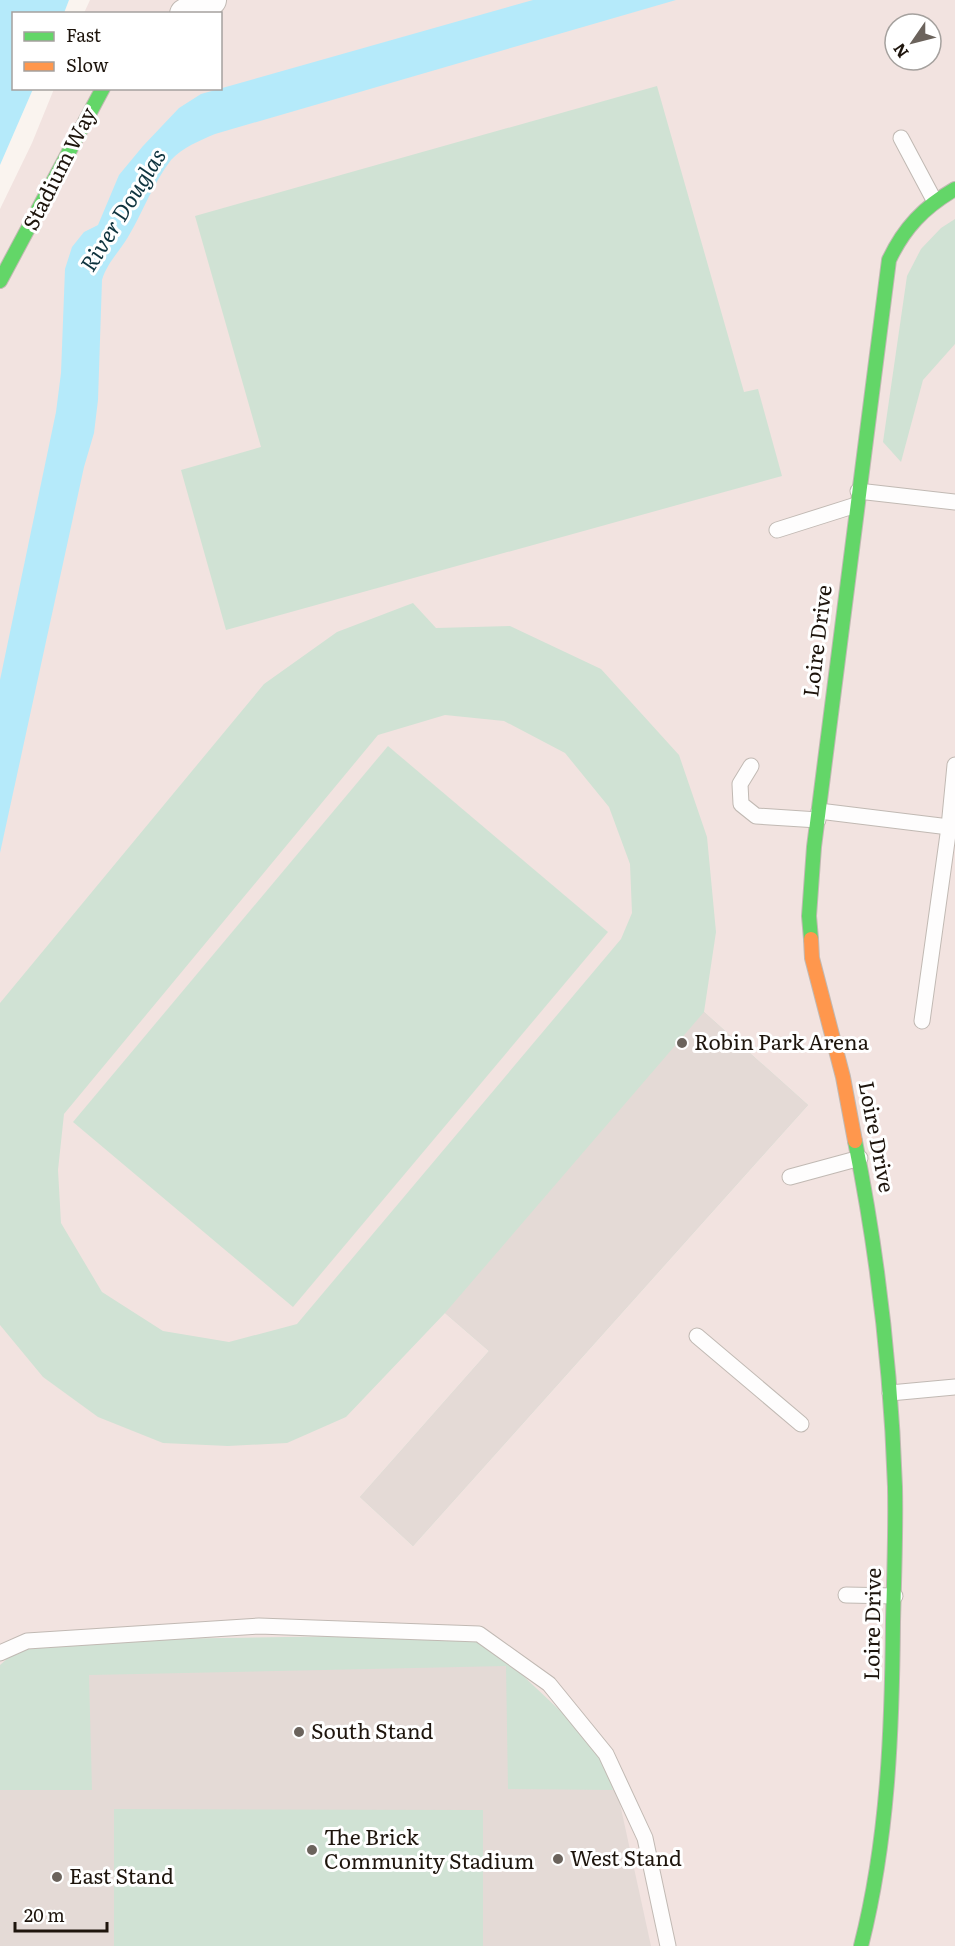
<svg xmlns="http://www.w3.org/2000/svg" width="955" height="1946" viewBox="0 0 955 1946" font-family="Literata,serif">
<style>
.commercial{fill:#f2e3e0;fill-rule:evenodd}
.green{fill:#d0e2d4;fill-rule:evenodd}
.water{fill:#b5eafa}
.building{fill:#e4dad6}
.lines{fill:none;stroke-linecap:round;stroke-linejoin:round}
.lane-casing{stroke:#c1b9b3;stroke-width:17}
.street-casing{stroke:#c1b9b3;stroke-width:32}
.fast-casing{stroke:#c1b9b3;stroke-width:16}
.slow-casing{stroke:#c1b9b3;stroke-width:16}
.lane{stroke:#fefdfd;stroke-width:15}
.street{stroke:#fefdfd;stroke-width:30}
.fast{stroke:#63d668;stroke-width:14}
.slow{stroke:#ff974d;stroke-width:14}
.poi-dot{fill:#6b635c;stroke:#fff;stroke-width:2}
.labels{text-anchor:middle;stroke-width:6;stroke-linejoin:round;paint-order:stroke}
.street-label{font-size:21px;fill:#1e150d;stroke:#fff}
.poi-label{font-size:21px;fill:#1e150d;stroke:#fff;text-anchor:start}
.water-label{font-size:22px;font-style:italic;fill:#0f343f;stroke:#fff}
</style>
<rect width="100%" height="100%" fill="#faf4ef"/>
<path class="commercial" d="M90,0H955V1946H0V209L32,143L54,89L220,88V14L84,13ZM895,24H931V60H895Z"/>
<g class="green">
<path d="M657,86L744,392L758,389L782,476L226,630L181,470L261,447L195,216Z"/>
<path d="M955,219V344L923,380L901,462L883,442L907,276L921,249L941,228Z"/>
<path d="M413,603L436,628L510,626L601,669L679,755L707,837L716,932L704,1012L808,1105L413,1546L360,1497L489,1351L445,1313L346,1417L287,1443L228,1446L163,1443L98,1417L43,1377L0,1325V1003L264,684L337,632ZM445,715L504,721L565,753L609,807L630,864L632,913L621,939L297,1324L229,1342L163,1331L102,1292L61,1223L58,1170L64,1114L378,735Z"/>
<path d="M388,746L608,932L293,1307L73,1122Z"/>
<path d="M479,1634L606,1754L643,1946H0V1665L27,1641Z"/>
</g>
<g class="water">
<path d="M0,0H69L64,13L14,14V88L33,89L0,165Z"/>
<path d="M533,0H676L215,134C199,141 183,147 171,160C153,183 143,212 128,237C119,252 107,263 102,280L98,400L94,433L84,467L0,853V680L56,412L61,373L65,269L72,247L84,232L98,225L119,175L143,146L179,108L201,94Z"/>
</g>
<g class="building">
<path d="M704,1012L808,1105L413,1546L360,1497L489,1351L445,1313Z"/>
<path d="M506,1666L508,1789L617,1790L651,1946H483V1810L114,1809V1946H0V1790H92L89,1675Z"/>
</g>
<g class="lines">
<defs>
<g id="lane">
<path d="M901,138L934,200"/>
<path d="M858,491L955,502"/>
<path d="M777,530L856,505"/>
<path d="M751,766L740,784L741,804L756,816L818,820"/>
<path d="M819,811L949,827"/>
<path d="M922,1021L949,827L955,765"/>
<path d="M790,1177L860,1158"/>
<path d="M697,1336L801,1424"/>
<path d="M890,1393L955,1387"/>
<path d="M846,1595L895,1596"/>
<path d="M0,1653L27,1641L259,1626L479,1634L549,1684L606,1754L645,1838L668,1946"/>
</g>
<path id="street" d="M185,14L211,0"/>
<g id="fast">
<path d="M0,281L103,88"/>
<path d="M811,939L809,916L814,847L889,260C904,228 924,207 955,189"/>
<path d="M855,1141C878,1255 891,1370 895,1487C896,1532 894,1577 893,1622C892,1731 888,1840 861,1946"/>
</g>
<path id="slow" d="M811,939L812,958L843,1077L855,1141"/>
</defs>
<use href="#lane" class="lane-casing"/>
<use href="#street" class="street-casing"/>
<use href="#fast" class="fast-casing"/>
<use href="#slow" class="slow-casing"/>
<use href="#lane" class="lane"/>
<use href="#street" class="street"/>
<use href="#fast" class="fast"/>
<use href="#slow" class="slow"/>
</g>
<g class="poi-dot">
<circle cx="682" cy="1043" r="6"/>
<circle cx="299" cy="1732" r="6"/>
<circle cx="312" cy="1850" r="6"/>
<circle cx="558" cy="1859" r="6"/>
<circle cx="57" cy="1877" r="6"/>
</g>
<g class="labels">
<g class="street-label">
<text transform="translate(60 169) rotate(-63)" y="7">Stadium Way</text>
<text transform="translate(818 641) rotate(-83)" y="7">Loire Drive</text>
<text transform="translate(876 1137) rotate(79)" y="7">Loire Drive</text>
<text transform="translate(873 1624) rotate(-89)" y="7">Loire Drive</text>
</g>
<g class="poi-label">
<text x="694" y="1050">Robin Park Arena</text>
<text x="311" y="1739">South Stand</text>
<text x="324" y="1845">The Brick<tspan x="324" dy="24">Community Stadium</tspan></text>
<text x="570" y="1866">West Stand</text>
<text x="69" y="1884">East Stand</text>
</g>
<g class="water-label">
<text transform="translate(123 210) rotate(-58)" y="8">River Douglas</text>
</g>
</g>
<rect x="12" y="12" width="210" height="78" fill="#ffffff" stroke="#a5a19e" stroke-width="1.5"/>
<rect x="24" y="32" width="30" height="9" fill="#63d668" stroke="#a5a19e" stroke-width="1.5"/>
<text x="66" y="42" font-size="18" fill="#1e150d">Fast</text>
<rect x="24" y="62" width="30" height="9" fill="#ff974d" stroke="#a5a19e" stroke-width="1.5"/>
<text x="66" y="72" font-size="18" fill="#1e150d">Slow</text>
<g transform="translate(913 42) rotate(235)"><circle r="28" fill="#ffffff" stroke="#a5a19e" stroke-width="1.5"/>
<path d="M0-4.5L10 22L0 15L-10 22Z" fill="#6b635c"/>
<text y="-9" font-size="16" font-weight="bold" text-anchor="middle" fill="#1e150d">N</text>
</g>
<path d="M15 1922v9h92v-9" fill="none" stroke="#1e150d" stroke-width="3"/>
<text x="24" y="1922" font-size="18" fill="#1e150d" stroke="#ffffff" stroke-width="4.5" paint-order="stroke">20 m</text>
</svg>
